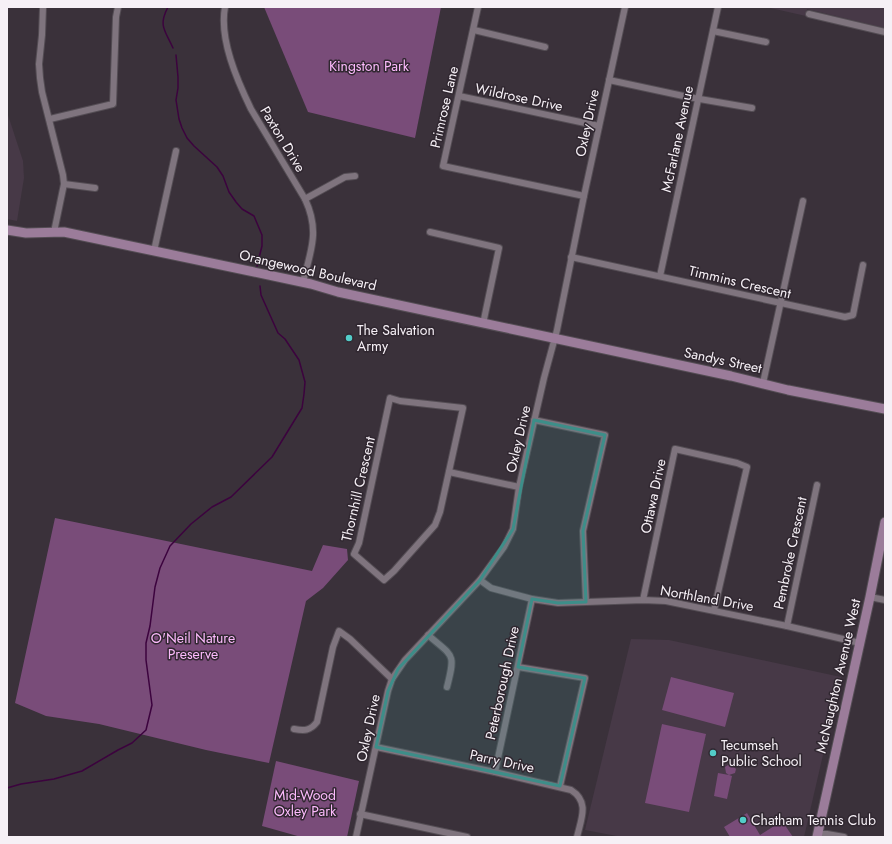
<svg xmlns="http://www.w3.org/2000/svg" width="892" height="844" viewBox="0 0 892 844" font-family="Jost,sans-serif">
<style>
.built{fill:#473947}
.green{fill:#794c79}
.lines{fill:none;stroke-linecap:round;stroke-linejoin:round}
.stream{stroke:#3c033e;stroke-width:1.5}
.street-casing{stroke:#544d54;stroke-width:8}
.secondary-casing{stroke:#544d54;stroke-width:11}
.street{stroke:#7f747e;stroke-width:6}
.secondary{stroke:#9b7c9a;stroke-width:9}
.marked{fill:#3d8e89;fill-opacity:0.2;stroke:#3d8e89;stroke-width:3;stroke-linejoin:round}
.poi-dot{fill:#53cdc9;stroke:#302730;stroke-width:1.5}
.labels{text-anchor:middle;stroke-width:3;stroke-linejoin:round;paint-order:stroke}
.park-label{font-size:14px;fill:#fdbbfd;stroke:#302730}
.street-label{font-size:14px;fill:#f6f0f6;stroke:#302730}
.poi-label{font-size:14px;fill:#f6f0f6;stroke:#302730;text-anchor:start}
</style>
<rect width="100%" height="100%" fill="#3a313a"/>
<g class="built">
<path d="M766,7H885V28L807,9L806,16Z"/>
<path d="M7,112L23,161L24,178L17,221L7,219Z"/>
<path d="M631,639L669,640L841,677L804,837H622L585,830Z"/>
</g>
<g class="green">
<path d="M264,7H441L415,138L308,112Z"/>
<path d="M55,518L312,571L323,545L347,549L348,560L323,588L306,601L269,763L206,750L99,724L46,716L15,703Z"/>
<path d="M671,677L734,693L725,727L662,710Z"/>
<path d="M662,724L706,734L689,812L645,803Z"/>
<path d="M276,761L359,781L347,837H301L262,826Z"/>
<path d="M728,765L733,766L736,769L735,773L729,775L732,776L727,799L714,796L718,773L729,775L726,773L725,767Z"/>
<path d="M747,813L760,835L782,821L793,837H730L724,827Z"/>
</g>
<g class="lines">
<g class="stream">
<path d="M168,7C158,26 165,30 173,48"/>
<path d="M176,55L178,77V88L176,100L179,119L182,128L187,138L194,146L217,167L223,176L229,192L236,202L242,209L254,216L262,235V246L257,266"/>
<path d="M7,788L21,784L54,779L82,771L118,750L132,743L146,730L152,705L146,660V643L150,626L155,587L160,568L170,546L191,524L212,507L231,497L272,457L302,408L304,394L305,382L299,360L285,339L278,333L261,295L260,286"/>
</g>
<defs>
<g id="street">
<path d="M43,7L42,35L39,64L40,78L42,92L63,175L64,184L54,232"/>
<path d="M225,7C219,39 237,80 251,109L305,199C320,231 311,250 303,282"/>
<path d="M478,7L443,166L584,196"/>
<path d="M809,14L885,32"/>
<path d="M474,30L545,47"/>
<path d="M713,31L766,42"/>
<path d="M609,80L688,97L752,108"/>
<path d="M459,96L599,126"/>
<path d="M50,119L113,104L116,17L118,7"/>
<path d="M64,184L95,188"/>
<path d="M305,199L345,177L355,176"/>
<path d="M430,232L499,248L483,324"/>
<path d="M154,251L176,151"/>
<path d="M571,257L845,317L853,315L863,265"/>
<path d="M660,276L718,7"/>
<path d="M763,383L803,201"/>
<path d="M390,398L400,401L463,408L440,512L435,525L394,571L384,580L354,554L359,543Z"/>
<path d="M534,420L605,435L583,531L586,602"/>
<path d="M449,472L519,487"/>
<path d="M480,580L491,588L532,599L558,603L643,600L666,601L787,626L860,643"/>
<path d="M870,597L885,600"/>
<path d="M643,600L675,449L737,463L747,467L714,610"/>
<path d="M787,626L817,485"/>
<path d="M428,635C453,657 456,652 447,687"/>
<path d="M518,667L585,678L560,786"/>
<path d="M294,729C304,731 310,731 317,722L333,647L339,631L350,639L392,679"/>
<path d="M376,747L495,772L571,790C590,802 581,819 577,837"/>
<path d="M495,772L532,599"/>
<path d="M360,814L467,837"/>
<path d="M818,834H827L844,837"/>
<path d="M356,837L388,691L392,679L405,660L480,580L504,547L513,529L519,487L544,378L557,330L584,196L625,7"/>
</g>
<g id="secondary">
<path d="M7,230L26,233L64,232L311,284L338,292L731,376L788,390L885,409"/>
<path d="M817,837L870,597L885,522"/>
</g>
</defs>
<use href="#street" class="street-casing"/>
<use href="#secondary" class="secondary-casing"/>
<use href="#street" class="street"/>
<use href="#secondary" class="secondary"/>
</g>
<path class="marked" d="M534,420L605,435L583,531L586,602L558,603L532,599L518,667L585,678L560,786L376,747L388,691L398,669L480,580L513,529Z"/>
<g class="poi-dot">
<circle cx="349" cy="338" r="4"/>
<circle cx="713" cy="753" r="4"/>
<circle cx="743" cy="820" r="4"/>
</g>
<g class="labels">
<g class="park-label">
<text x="369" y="71">Kingston Park</text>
<text x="193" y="643">O'Neil Nature<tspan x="193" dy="16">Preserve</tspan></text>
<text x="305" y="800">Mid-Wood<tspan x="305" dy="16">Oxley Park</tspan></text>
</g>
<g class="street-label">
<text transform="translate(519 97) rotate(12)" y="5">Wildrose Drive</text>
<text transform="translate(444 107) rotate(-77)" y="5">Primrose Lane</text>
<text transform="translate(587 123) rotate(-78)" y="5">Oxley Drive</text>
<text transform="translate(283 139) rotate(59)" y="5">Paxton Drive</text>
<text transform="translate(677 139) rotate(-78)" y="5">McFarlane Avenue</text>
<text transform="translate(308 270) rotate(13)" y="5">Orangewood Boulevard</text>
<text transform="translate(740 282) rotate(13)" y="5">Timmins Crescent</text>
<text transform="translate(723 360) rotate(12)" y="5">Sandys Street</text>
<text transform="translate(518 439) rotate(-77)" y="5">Oxley Drive</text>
<text transform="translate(358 489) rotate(-77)" y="5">Thornhill Crescent</text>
<text transform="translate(653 496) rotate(-78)" y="5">Ottawa Drive</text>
<text transform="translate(790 553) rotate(-78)" y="5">Pembroke Crescent</text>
<text transform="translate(707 598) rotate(10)" y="5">Northland Drive</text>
<text transform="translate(838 676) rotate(-77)" y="5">McNaughton Avenue West</text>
<text transform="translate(502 683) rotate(-78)" y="5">Peterborough Drive</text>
<text transform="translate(368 728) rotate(-78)" y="5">Oxley Drive</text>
<text transform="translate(502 761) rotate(12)" y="5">Parry Drive</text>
</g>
<g class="poi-label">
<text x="357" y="335">The Salvation<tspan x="357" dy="16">Army</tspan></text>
<text x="721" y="750">Tecumseh<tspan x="721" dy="16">Public School</tspan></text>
<text x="751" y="825">Chatham Tennis Club</text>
</g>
</g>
<rect width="892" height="844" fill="none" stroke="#f6f0f6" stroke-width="16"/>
</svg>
